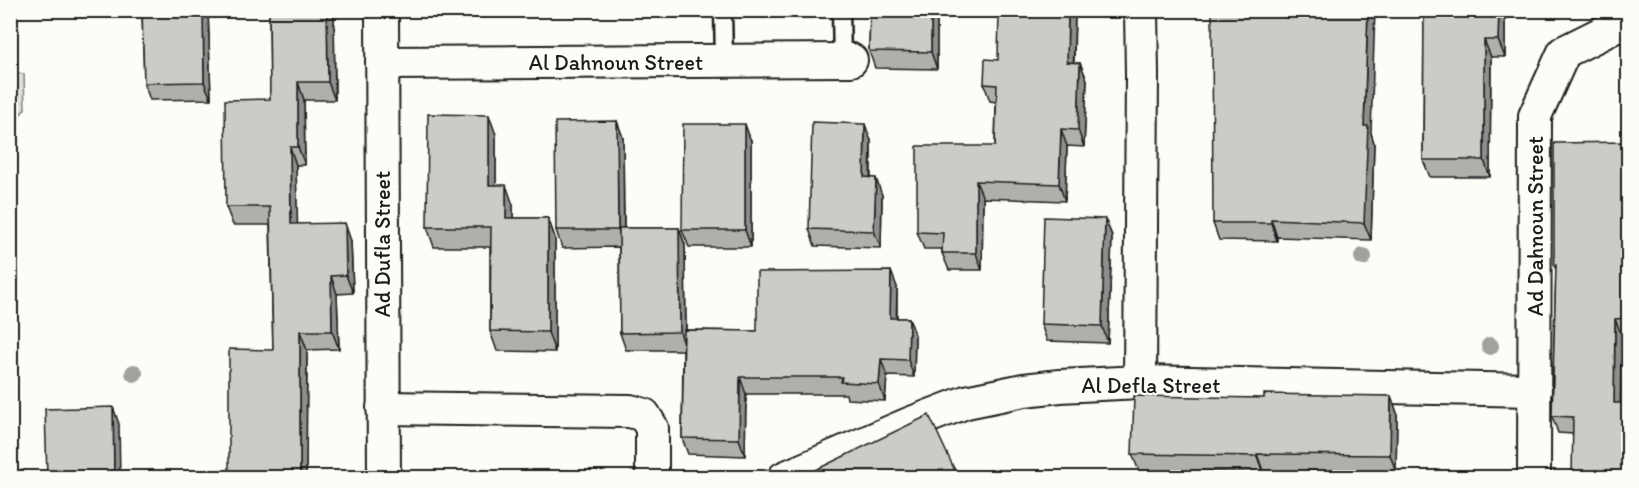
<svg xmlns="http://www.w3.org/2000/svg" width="1639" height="488" viewBox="0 0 1639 488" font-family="Itim,sans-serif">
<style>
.green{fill:#e0dfdb;stroke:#7e7e7c;stroke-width:1.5}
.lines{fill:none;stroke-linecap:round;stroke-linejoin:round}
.lane-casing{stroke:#1c1c1c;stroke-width:21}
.street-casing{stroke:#1c1c1c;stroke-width:36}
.lane{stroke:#fdfcf7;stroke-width:16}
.street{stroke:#fdfcf7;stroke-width:32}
.tree{fill:#a2a19e}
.wall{fill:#afafac;stroke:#1c1c1c;stroke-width:1.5}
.shaded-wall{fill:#8f8e8c;stroke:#1c1c1c;stroke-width:1.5}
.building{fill:#cccbc8;stroke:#1c1c1c;stroke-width:1.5}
.labels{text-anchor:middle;stroke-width:4.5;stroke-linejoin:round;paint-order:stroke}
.street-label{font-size:22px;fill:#1c1c1c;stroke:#fdfcf7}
</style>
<rect width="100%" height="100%" fill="#fdfcf7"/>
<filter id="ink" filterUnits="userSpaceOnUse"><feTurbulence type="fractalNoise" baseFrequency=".0167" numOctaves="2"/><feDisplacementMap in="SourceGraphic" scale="12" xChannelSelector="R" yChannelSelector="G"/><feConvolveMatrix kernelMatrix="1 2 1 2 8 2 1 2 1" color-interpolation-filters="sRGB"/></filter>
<g filter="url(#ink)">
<path class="green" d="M10,71L24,74L25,109L19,116L11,118Z"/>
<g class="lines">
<defs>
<g id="lane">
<path d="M723,10L724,61"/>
<path d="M841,10L842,61"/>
</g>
<g id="street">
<path d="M382,10L384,478"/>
<path d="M382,63L851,60"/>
<path d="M1140,382L1142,74L1141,10"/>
<path d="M383,408L630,411L644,415L652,428V478"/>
<path d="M784,478L909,424L966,402L1024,390L1060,386L1140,382L1535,390"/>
<path d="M1534,478L1535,116L1564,52L1618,25H1628"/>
</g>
</defs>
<use href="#lane" class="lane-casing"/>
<use href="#street" class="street-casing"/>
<use href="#lane" class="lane"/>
<use href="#street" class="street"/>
</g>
<g class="tree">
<circle cx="1363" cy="257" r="9"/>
<circle cx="1490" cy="346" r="9"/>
<circle cx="134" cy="373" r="9"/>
</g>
<g class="wall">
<rect x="10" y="10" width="5" height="48"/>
<path d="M142,10H208L211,99L150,100L144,83Z"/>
<path d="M269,10H334L335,100H304L305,165H296L297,224L351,241L353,293L337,294L339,349L307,350L306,477H229L273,350L270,225H233L226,207L270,99Z"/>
<path d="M870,10H937V69L875,68L869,51Z"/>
<path d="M1075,10L1074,63H1080L1087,80L1084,147L1067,146L1065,201L983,198L982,270H949L942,253V249H924L917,232L995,146L996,102L990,101L984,84L998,60Z"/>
<path d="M1424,10H1505V57H1491L1490,177H1430L1423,160Z"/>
<path d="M617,121L623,138L624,228H679L685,245L686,330L757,331L897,287V318H909L915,335L914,377L887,376L885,401L847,399L846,394H746L745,456L688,454L682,438L683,350H626L620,333L619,247L562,248L556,230Z"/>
<path d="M1371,133L1374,143L1371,240L1277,237V241L1219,240L1213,223Z"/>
<path d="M496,135V185L513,205V218H548L555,238V352L497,351L490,331V247H434L427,227Z"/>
<path d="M751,141V247H689L682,230Z"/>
<path d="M871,141V177L882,195L881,248L815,246L809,229Z"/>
<path d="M1629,142V336H1622L1573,434L1558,433L1552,416L1556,270L1554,265Z"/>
<path d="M1105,219L1112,236L1108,343L1047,341L1041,324Z"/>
<path d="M1391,396L1397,413L1396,472L1263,471V473L1139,471L1132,454L1264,398Z"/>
</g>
<g class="shaded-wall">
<path d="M10,10H15V58L10,45Z"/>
<path d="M203,10H208L211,99L204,82Z"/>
<path d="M327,10H334L335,100L328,82Z"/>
<path d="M931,10H937V69L931,52Z"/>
<path d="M1068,10H1075L1073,79L1067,62Z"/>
<path d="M1368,10H1375L1371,133L1374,143L1371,240L1364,223V126Z"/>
<path d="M1499,10H1505V57L1498,40Z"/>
<path d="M1484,40L1491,57L1490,177L1484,160Z"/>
<path d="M1080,63L1087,80L1084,147L1078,130Z"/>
<path d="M298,82L304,100L305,165L298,147Z"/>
<path d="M489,115L496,135V205L489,185Z"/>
<path d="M617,121L623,138L624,247L618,230Z"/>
<path d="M745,124L751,141V247L745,230Z"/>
<path d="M865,124L871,141L870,194L864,177Z"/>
<path d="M1061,129L1067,146L1065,201L1059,184Z"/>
<path d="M290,147L296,165L298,243L291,224Z"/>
<path d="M876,178L882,195L881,248L874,231Z"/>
<path d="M976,181L983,198L982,270L976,253Z"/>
<path d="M506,185L513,205V238L506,218Z"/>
<path d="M548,218L555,238V352L548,332Z"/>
<path d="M1105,219L1112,236L1108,343L1102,326Z"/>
<path d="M1271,219L1277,237V241L1271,223Z"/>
<path d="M345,223L351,241L353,293L346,275Z"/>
<path d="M679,228L685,245L686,350L680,332Z"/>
<path d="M891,271L897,287L896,335L890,318Z"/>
<path d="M331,276L337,294L339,349L332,331Z"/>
<path d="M909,318L915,335L914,377L908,360Z"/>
<path d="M1615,319L1622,336L1620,420L1614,403Z"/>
<path d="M300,331L307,350L306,477H300Z"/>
<path d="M881,359L887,376L885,401L879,384Z"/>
<path d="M740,377L746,394L745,456L739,439Z"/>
<path d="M1391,396L1397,413L1396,472L1390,455Z"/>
<path d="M113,407L119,424L120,477H114Z"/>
<path d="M1257,454L1263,471V473L1257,456Z"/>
</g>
<g class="building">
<path d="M142,10H203L204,82L144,83Z"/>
<path d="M269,10H327L328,82H298V147H290L291,224L345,223L346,275L331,276L332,331H300V477H229V349L273,350L270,207H226L225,100L270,99Z"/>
<path d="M870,10H931V52L869,51Z"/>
<path d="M999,10H1068L1067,62L1080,63L1078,130L1061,129L1059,184L976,181V253H942L943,233L917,232V146H995L997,85L984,84L985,59L998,60Z"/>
<path d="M1212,10H1368L1364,126H1368L1364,223L1271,219V223H1213Z"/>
<path d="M1424,10H1499L1498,40H1484V160H1423Z"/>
<path d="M428,114L489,115V185H506V218H548V332L490,331L491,227H427Z"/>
<path d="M617,121L618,230H556L555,122Z"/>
<path d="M812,122L865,124L864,177L876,178L874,231L809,229Z"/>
<path d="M683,124H745V230H682Z"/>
<path d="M1629,142V318L1615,319L1614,403H1629V477H1572L1573,417L1552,416L1556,265H1554V143Z"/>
<path d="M1044,217L1105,219L1102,326L1041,324Z"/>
<path d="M619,228H679L680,332L620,333Z"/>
<path d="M891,271L890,318H909L908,360L881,359L879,384L841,382L842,377H740L739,439L682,438L684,330L757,331V272Z"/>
<path d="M1264,394L1391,396L1390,455L1257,454V456L1132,454L1134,396L1264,398Z"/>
<path d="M113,407L114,477H47L45,409Z"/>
<path d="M929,415L958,477H801Z"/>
</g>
</g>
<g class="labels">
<g class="street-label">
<text x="616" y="70">Al Dahnoun Street</text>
<text transform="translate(1535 226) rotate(-90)" y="8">Ad Dahnoun Street</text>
<text transform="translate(382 244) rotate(-90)" y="8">Ad Dufla Street</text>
<text x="1151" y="393">Al Defla Street</text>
</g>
</g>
<rect width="1639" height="488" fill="none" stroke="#fdfcf7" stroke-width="36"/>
<rect x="18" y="18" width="1603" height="452" fill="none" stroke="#1c1c1c" stroke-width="2" filter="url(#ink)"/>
</svg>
